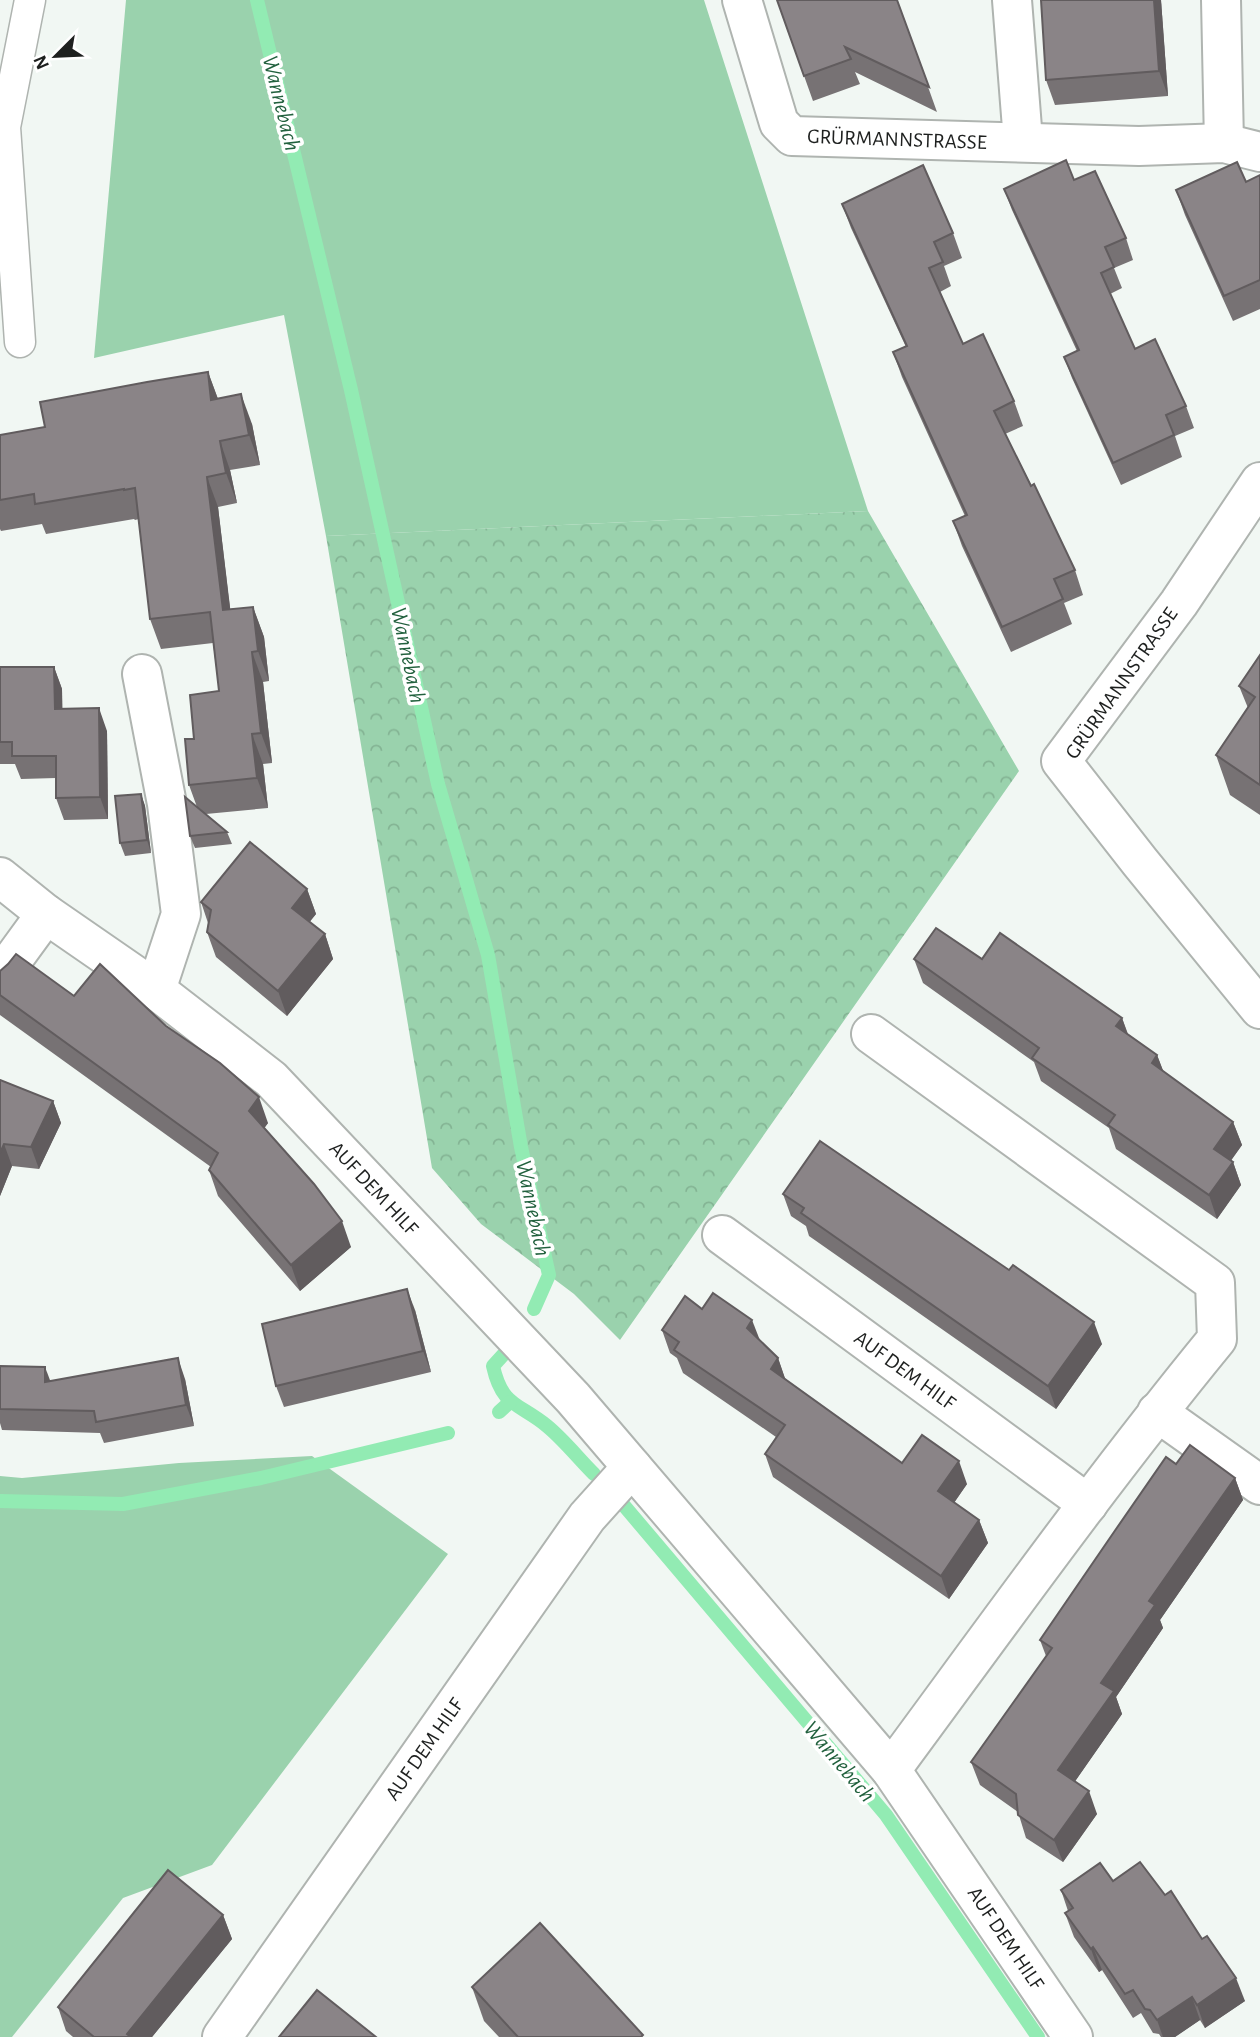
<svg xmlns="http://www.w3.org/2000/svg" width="1260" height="2037" viewBox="0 0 1260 2037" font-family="'Alegreya Sans',sans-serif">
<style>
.grass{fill:#9ad2ad}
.forest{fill:url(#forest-crowns)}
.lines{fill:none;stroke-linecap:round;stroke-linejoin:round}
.stream{stroke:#92ebb3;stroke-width:14}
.lane-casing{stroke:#afb4b0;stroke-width:33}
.street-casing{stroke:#afb4b0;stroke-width:42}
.lane{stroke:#fff;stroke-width:30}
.street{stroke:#fff;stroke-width:38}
.wall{fill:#777274}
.shaded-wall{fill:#615c5e}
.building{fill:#8a8487;stroke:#615c5e;stroke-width:2}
.labels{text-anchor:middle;stroke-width:7;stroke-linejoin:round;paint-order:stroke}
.street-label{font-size:21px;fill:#1e201f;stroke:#fff}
.water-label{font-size:23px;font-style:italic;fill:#22613e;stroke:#fff}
</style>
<defs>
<pattern id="forest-crowns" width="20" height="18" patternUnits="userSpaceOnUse" patternTransform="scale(1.75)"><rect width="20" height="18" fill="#9ad2ad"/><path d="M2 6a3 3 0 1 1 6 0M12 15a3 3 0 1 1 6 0" fill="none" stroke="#84b494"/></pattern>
</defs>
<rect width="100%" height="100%" fill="#f1f7f3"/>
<g class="grass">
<path d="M126,0H704L868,511L326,536L284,315L94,358Z"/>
<path d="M312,1456L448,1554L212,1865L123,1898L12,2037H0V1476L22,1478L179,1463Z"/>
</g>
<path class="forest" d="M868,511L1019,771L620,1340L574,1294L481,1224L432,1168L326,536Z"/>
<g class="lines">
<g class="stream">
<path d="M257,0L351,390L438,784L488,955L521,1147L549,1275L534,1309"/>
<path d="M503,1355L493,1366C502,1407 519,1403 547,1426C564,1440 578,1458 594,1474"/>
<path d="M499,1412L510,1402"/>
<path d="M0,1501L123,1504L261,1478L448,1433"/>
<path d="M621,1502L886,1815L1038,2037"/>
</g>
<defs>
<path id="lane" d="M20,342L5,127L30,0"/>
<g id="street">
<path d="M742,0L779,123L792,136L1139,146L1224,143L1260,152"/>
<path d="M1012,0L1023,141"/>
<path d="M1221,0L1224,143"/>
<path d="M1260,482L1179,603L1061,761L1140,862L1260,1009"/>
<path d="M142,674L167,804L181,914L156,990"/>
<path d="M0,877L46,914L156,990L271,1079L573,1398L891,1770L1073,2037"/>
<path d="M0,977L46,914"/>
<path d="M871,1034L1215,1283L1217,1339C1103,1478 998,1625 891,1770"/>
<path d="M722,1235L1088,1504"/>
<path d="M1157,1412L1260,1485"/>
<path d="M222,2037L587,1517L632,1467"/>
</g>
</defs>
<use href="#lane" class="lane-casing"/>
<use href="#street" class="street-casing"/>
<use href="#lane" class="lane"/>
<use href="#street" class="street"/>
</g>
<g class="wall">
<path d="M777,0H897L937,112L855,72L860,84L813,101Z"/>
<path d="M1041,0H1161L1168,96L1055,105L1046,80Z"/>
<path d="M1260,175V309L1233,321L1185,215L1176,190L1246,182Z"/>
<path d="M1074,180L1126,238L1133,260L1114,268L1122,288L1110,294L1135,349L1186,406L1194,428L1175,436L1182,457L1121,485L1072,378L1064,357L1077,351L1012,210L1004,189Z"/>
<path d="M842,204L953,233L962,258L944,266L951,286L940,292L963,344L1014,401L1023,426L1005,434L1075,570L1083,595L1064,603L1072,624L1011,652L962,546L953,521L965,516L902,377L893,352L906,347L851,228Z"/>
<path d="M208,372L218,399L252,424L260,465L230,470L237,503L218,507L230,609L253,607L264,637L269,681L263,682L272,763L263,764L268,808L206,814L227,832L232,844L195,848L190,836L197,807L189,785L194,739L219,691L213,643L161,649L150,619L139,519L135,520L134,519L46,534L42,524L1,531L0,529V435L45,427Z"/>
<path d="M1260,655V815L1230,795L1216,755L1248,708L1239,686Z"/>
<path d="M0,667H54L62,689V709L107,731L108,819L64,820L56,798V778L21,779L15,764H0Z"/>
<path d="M141,794L145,806L151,853L125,856L120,843Z"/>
<path d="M307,889L316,914L309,922L325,934L333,959L287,1016L216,957L207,932L208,923L201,902Z"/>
<path d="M914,959H982L1122,1018L1128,1034L1157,1055L1163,1071L1233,1122L1242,1145L1231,1160L1233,1162L1241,1185L1217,1219L1116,1149L1109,1128L1041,1081L1034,1062L923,983Z"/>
<path d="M0,971L74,996L268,1123L264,1128L351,1247L300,1291L218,1196L209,1170L211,1167L0,1015Z"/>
<path d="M0,1080L53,1101L61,1123L39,1169L12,1166L0,1196Z"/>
<path d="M783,1194L1102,1344L1056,1409L809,1236L806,1226L791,1216Z"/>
<path d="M702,1309L760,1341L778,1358L785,1379L902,1463L967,1484L954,1503L979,1520L988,1543L949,1599L773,1477L765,1454L776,1437L683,1373L677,1358L670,1353L662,1330Z"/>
<path d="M415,1310L431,1372L284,1407L276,1386Z"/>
<path d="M0,1366L50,1381L185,1379L194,1426L104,1443L100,1433L2,1430L0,1423Z"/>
<path d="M1235,1478L1243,1500L1160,1620L1163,1628L1116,1697L1122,1714L1075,1781L1097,1814L1063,1862L1026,1838L1018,1812L980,1785L971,1762L1046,1656L1040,1640Z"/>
<path d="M1113,1881L1245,2001L1205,2028L1200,2020L1175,2037H1161L1159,2034L1153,2033L1141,2013L1133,2018L1102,1970L1099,1972L1074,1937L1065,1913L1068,1911L1061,1890Z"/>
<path d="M223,1915L232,1939L152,2037H73L66,2031L58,2007Z"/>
<path d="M472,1987L643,2037H499L484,2021Z"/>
</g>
<g class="shaded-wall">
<path d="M1154,0H1161L1168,96L1159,71Z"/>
<path d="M208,372L219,402L211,400Z"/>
<path d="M241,394L252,424L260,465L249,435Z"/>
<path d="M220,441L230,470L237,503L226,473Z"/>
<path d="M207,477L218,507L234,640L223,610Z"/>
<path d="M253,607L264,637L269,681L258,651Z"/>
<path d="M252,652L263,682L272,763L261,733Z"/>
<path d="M54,667L62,689L63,731L55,709Z"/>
<path d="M99,708L107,731L108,819L100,797Z"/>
<path d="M252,734L263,764L268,808L257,778Z"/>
<path d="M141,794L145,806L151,853L147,840Z"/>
<path d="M307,889L316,914L301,933L292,908Z"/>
<path d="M325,934L333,959L287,1016L278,991Z"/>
<path d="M1122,1018L1130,1041L1116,1026Z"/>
<path d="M1157,1055L1166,1078L1152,1063Z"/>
<path d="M259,1097L268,1123L258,1137L249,1111Z"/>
<path d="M53,1101L61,1123L39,1169L31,1147Z"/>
<path d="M1233,1122L1242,1145L1223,1172L1214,1149Z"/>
<path d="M4,1144L12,1166L0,1196V1153Z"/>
<path d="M1233,1162L1241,1185L1217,1219L1209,1195Z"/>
<path d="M342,1221L351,1247L300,1291L291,1265Z"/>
<path d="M407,1289L415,1310L431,1372L423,1351Z"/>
<path d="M752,1320L761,1343L747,1328Z"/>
<path d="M1094,1322L1102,1344L1056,1409L1048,1386Z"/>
<path d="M178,1358L185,1379L194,1426L186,1405Z"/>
<path d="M778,1358L786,1381L771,1369Z"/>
<path d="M45,1367L53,1388L45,1382Z"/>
<path d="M959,1461L967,1484L946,1514L938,1491Z"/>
<path d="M1235,1478L1243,1500L1160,1620L1163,1628L1116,1697L1122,1714L1067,1793L1058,1770L1101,1683L1149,1601Z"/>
<path d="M979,1520L988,1543L949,1599L941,1576Z"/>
<path d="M1089,1791L1097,1814L1063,1862L1054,1840Z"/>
<path d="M223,1915L232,1939L152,2037H128L127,2034Z"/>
<path d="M1093,1947L1102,1970L1099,1972L1091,1949Z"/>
<path d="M1236,1978L1245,2001L1205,2028L1197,2005Z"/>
<path d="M1192,1997L1200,2020L1175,2037H1163L1157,2020Z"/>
</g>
<g class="building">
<path d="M777,0H897L929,87L845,47L851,59L804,76Z"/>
<path d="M1041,0H1154L1159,71L1046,80Z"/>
<path d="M1066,160L1074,180L1095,171L1126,238L1105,247L1114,267L1101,273L1135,349L1155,339L1186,406L1166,415L1174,435L1113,463L1064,357L1079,350L1004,189Z"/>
<path d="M1237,162L1246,182L1260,175V280L1224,296L1176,190Z"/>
<path d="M923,165L953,233L934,242L943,262L929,268L963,344L983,334L1014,401L994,411L1031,486L1034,484L1075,570L1054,579L1063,599L1002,627L953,521L967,515L893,352L907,346L842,204Z"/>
<path d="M208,372L211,400L241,394L249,435L220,441L226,473L207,477L223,610L253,607L258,651L252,652L261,733L252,734L257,778L189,785L185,739H194L190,695L219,691L210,612L150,619L135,488L124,490V489L35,504L34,494L0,500V435L45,427L40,402L147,382Z"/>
<path d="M1260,655V785L1216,755L1255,697L1239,686Z"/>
<path d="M0,667H54L55,709L99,708L100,797L56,798V756H12V742H0Z"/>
<path d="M141,794L147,840L120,843L115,796Z"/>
<path d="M185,797L227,832L190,836Z"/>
<path d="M250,842L307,889L292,908L325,934L278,991L207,932L211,910L201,902Z"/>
<path d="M936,928L982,959L1000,933L1122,1018L1116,1026L1157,1055L1152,1063L1233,1122L1214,1149L1233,1162L1209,1195L1108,1125L1115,1115L1032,1058L1039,1048L914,959Z"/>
<path d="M16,954L74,996L100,964L166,1026L220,1063L259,1097L249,1111L314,1184L342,1221L291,1265L209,1170L218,1153L0,995V971L8,964Z"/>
<path d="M0,1080L53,1101L31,1147L4,1144L0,1153Z"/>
<path d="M820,1141L1009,1270L1013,1265L1094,1322L1048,1386L801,1213L804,1208L783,1194Z"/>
<path d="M407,1289L423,1351L276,1386L262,1324Z"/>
<path d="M713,1293L752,1320L747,1328L778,1358L771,1369L902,1463L922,1435L959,1461L938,1491L979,1520L941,1576L765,1454L785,1425L674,1350L679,1342L662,1330L685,1296L702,1309Z"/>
<path d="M178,1358L186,1405L96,1422L94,1411L0,1409V1366L45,1367V1382Z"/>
<path d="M1190,1445L1235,1478L1149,1601L1155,1605L1101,1683L1114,1691L1058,1770L1089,1791L1054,1840L1018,1815L1016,1794L971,1762L1052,1648L1040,1640L1114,1532L1166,1457L1176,1464Z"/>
<path d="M1140,1862L1165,1895L1171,1891L1202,1939L1207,1936L1236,1978L1197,2005L1192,1997L1157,2020L1150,2010L1145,2009L1133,1990L1125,1994L1093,1947L1091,1949L1065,1913L1073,1908L1061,1890L1100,1863L1113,1881Z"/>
<path d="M168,1870L223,1915L127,2034L131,2037H94L58,2007Z"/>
<path d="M540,1923L643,2035L641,2037H518L472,1987Z"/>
<path d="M317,1990L376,2037H279Z"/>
</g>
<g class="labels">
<g class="street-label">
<text transform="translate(897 139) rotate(2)" y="7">GRÜRMANNSTRASSE</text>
<text transform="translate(1121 683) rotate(-55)" y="7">GRÜRMANNSTRASSE</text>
<text transform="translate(374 1188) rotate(47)" y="7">AUF DEM HILF</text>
<text transform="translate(905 1370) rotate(36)" y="7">AUF DEM HILF</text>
<text transform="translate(424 1749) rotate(-55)" y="7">AUF DEM HILF</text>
<text transform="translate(1006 1938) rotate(56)" y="7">AUF DEM HILF</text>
</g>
<g class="water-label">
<text transform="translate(282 103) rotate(76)" y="8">Wannebach</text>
<text transform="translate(409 655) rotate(78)" y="8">Wannebach</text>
<text transform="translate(534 1208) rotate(78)" y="8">Wannebach</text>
<text transform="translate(840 1761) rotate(50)" y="8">Wannebach</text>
</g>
</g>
<g transform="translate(56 56) rotate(246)" stroke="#ffffff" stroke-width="5" paint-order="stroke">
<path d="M0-5L12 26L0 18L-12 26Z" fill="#1e201f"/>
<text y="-10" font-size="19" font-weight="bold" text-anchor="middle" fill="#1e201f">N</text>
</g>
</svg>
